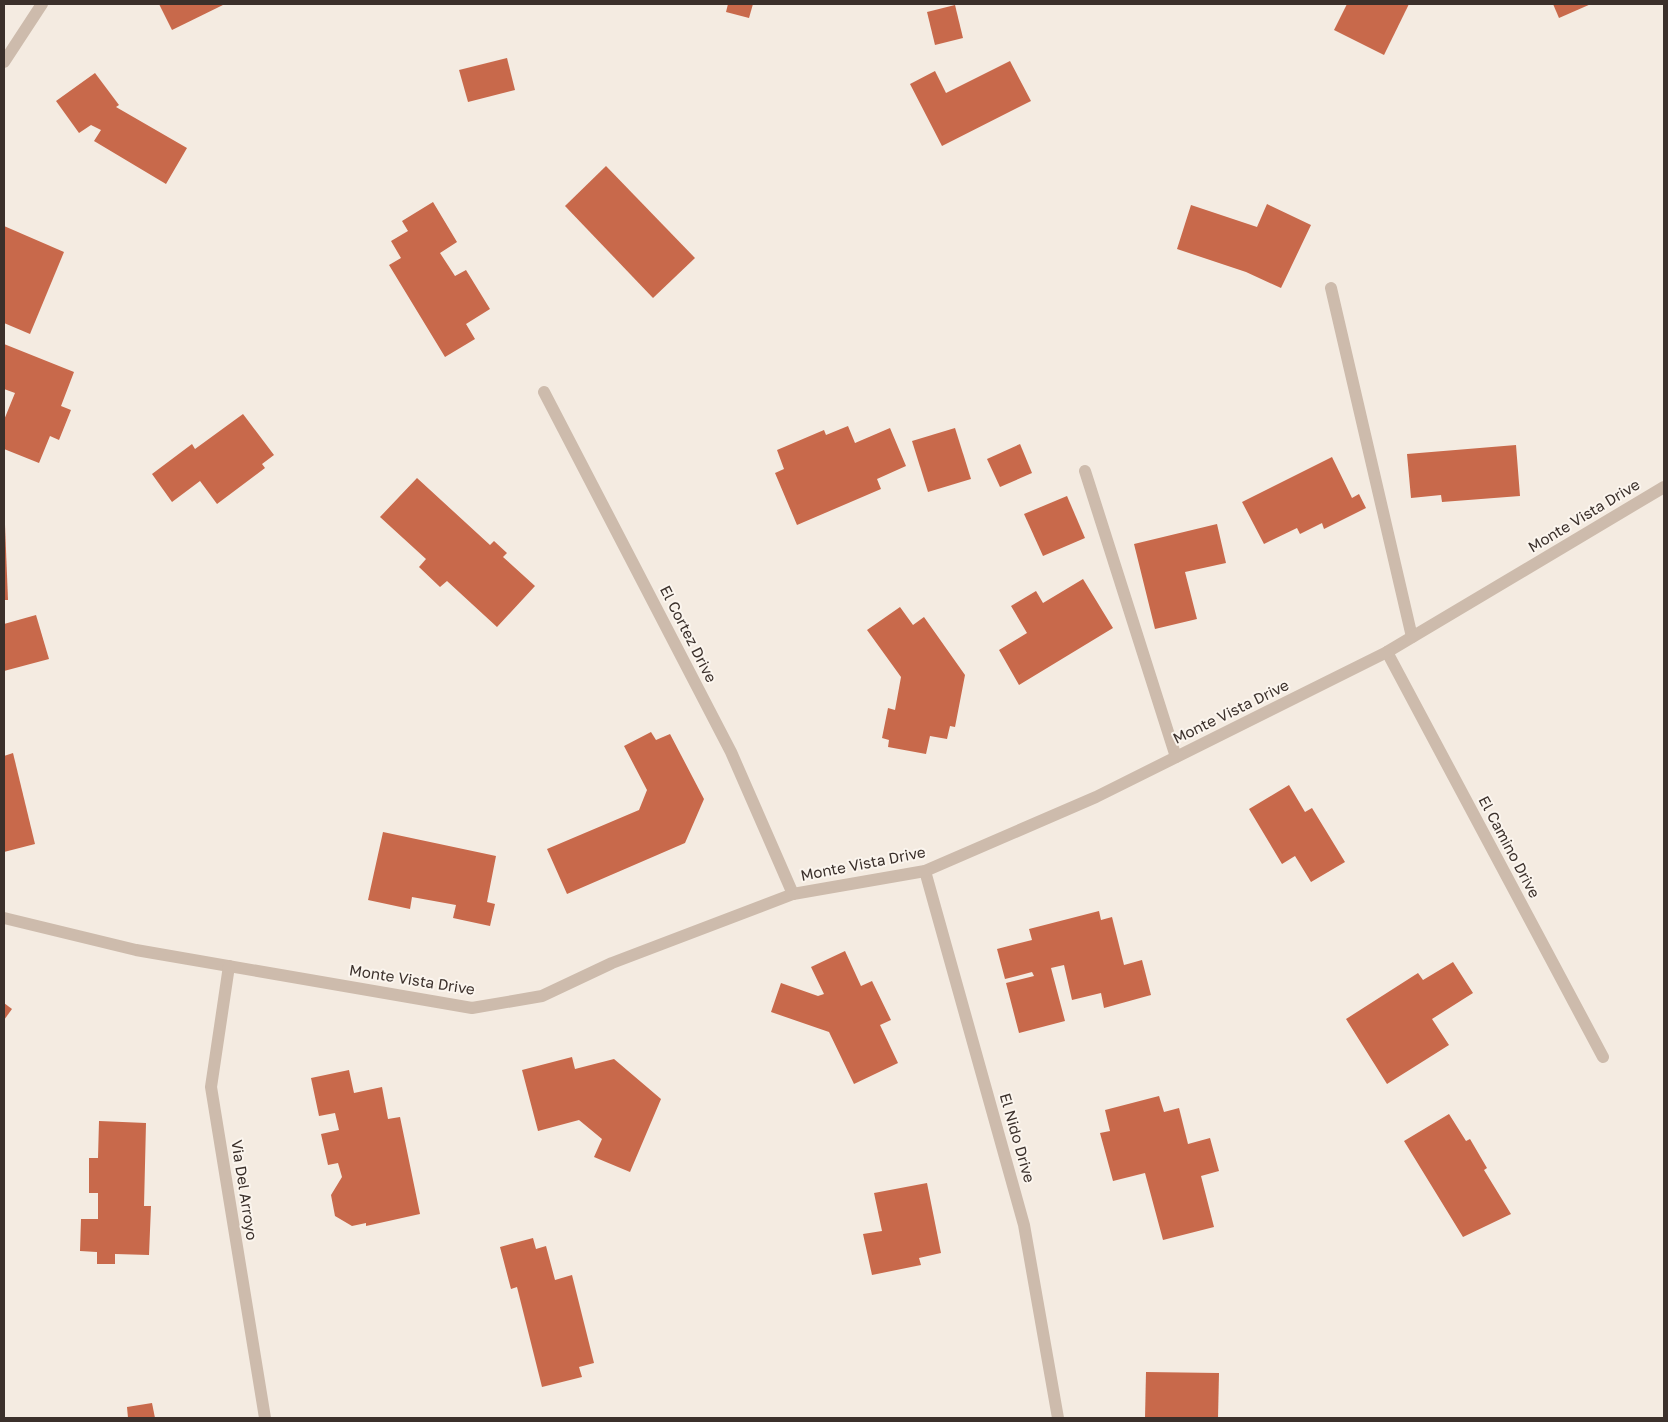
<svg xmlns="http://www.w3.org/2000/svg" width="1668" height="1422" viewBox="0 0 1668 1422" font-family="'Golos Text',sans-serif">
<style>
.building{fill:#c8694b}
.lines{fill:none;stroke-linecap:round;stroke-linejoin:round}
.service{stroke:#cdbbac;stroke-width:12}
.minor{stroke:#cdbbac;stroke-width:12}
.labels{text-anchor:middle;stroke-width:4;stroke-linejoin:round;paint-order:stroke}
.street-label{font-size:15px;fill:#3b302b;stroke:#fbf5ee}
</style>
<rect width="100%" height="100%" fill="#f4ebe1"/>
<g class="building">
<path d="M159,4H225L172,30Z"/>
<path d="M728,4H753L749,18L726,12Z"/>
<path d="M1347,4H1409L1384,55L1334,30Z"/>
<path d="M1553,4H1591L1559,18Z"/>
<path d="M955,5L963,38L935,45L927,12Z"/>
<path d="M507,58L515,90L468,102L459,70Z"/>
<path d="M1010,61L1031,101L942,146L910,84L935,71L946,93Z"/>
<path d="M95,73L119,105L116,107L187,148L166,184L94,141L101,130L91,125L79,133L56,101Z"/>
<path d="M606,166L695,258L653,298L565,206Z"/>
<path d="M433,202L457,242L440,253L455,276L466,270L490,309L466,324L475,339L445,357L389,265L401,258L391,241L408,231L402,221Z"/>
<path d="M1267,204L1311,225L1281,288L1246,272L1177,249L1191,205L1257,227Z"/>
<path d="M4,226L64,252L30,334L4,323Z"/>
<path d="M4,344L74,372L61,406L71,410L59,440L50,436L39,463L4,449V420L15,393L4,389Z"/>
<path d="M243,414L274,455L262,464L265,468L217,504L200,481L172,502L152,474L192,444L195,449Z"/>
<path d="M848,426L855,443L890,428L906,466L877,479L881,489L797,525L775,473L784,469L777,450L824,430L826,435Z"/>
<path d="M955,428L971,479L928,492L912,441Z"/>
<path d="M1020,444L1032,473L1000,487L987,459Z"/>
<path d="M1516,445L1520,496L1442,502L1441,495L1411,498L1407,454Z"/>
<path d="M1332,457L1352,498L1359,494L1366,508L1324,529L1322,523L1300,534L1297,528L1264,544L1242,502Z"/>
<path d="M417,478L490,545L494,541L507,553L503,557L535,586L497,627L447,581L440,587L419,567L426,559L380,517Z"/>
<path d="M1067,496L1085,538L1043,556L1024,514Z"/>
<path d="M1217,524L1226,563L1185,572L1197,619L1155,629L1134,544Z"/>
<path d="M4,525H5L8,600H4Z"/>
<path d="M1083,579L1113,628L1019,685L999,650L1027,633L1011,606L1036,591L1043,603Z"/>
<path d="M900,607L913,625L924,617L965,675L955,727L950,726L947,739L930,736L926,754L888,747L889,740L882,738L888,708L895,710L901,677L867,630Z"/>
<path d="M36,615L49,659L4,671V624Z"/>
<path d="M651,732L656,740L670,734L704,799L685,843L567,894L547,849L639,810L647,790L624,746Z"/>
<path d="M13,753L35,844L4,852V756Z"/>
<path d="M1289,785L1305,812L1312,808L1345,862L1311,882L1295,856L1282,864L1249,809Z"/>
<path d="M383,832L496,856L487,902L495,904L490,926L453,918L456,905L412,897L410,909L368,900Z"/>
<path d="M1099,911L1101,920L1112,917L1124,965L1142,960L1151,995L1104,1008L1101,993L1072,1000L1064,965L1051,968L1065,1021L1019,1033L1006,983L1034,976L1032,972L1005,979L997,949L1032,940L1029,929Z"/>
<path d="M845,951L861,986L872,981L891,1020L880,1025L898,1063L854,1084L829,1032L771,1012L781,983L818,996L824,994L811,967Z"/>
<path d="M1453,962L1473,993L1432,1019L1449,1045L1387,1084L1346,1019L1418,973L1423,980Z"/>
<path d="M4,1003L12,1009L4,1020Z"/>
<path d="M572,1057L575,1069L614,1059L661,1099L630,1172L594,1157L602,1139L579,1120L538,1131L522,1070Z"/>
<path d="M349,1070L354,1093L382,1087L388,1119L400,1117L420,1214L366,1226V1223L352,1226L335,1216L331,1195L342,1177L338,1163L328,1165L321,1134L339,1130L335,1113L319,1116L311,1078Z"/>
<path d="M1159,1096L1164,1112L1179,1108L1188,1144L1210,1138L1219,1171L1201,1176L1214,1227L1163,1240L1145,1173L1113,1181L1100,1133L1110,1131L1105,1110Z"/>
<path d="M1449,1114L1466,1141L1470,1139L1487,1168L1484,1170L1511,1214L1463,1237L1404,1141Z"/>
<path d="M99,1121L146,1123L144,1206H151L149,1255L115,1254V1264H97V1252L80,1251L81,1219H98V1193H89V1158H98Z"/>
<path d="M927,1183L941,1253L919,1258L921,1265L872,1275L863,1234L882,1231L874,1193Z"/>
<path d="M533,1238L536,1249L546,1246L555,1280L572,1275L594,1363L579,1367L582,1377L542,1387L517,1287L511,1289L500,1247Z"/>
<path d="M1146,1372L1219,1373L1218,1418H1145Z"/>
<path d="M152,1403L155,1418H128L127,1407Z"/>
</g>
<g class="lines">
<g class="service">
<path d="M1331,288L1412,637"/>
<path d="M1085,471L1176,757"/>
</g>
<g class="minor">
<path d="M4,62L42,4"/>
<path d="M544,392L731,752L793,894"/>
<path d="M1387,652L1603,1057"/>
<path d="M925,871L1024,1225L1058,1418"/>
<path d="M4,918L136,950L472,1008L542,996L612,963L793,894L925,871L1096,797L1387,652L1664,487"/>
<path d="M229,966L211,1087L265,1418"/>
</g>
</g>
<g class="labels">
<g class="street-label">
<text transform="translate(1584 516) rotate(-31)" y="5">Monte Vista Drive</text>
<text transform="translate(688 634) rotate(63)" y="5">El Cortez Drive</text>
<text transform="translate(1231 712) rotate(-26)" y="5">Monte Vista Drive</text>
<text transform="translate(1509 847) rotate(62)" y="5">El Camino Drive</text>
<text transform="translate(863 864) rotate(-11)" y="5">Monte Vista Drive</text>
<text transform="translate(412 980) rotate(9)" y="5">Monte Vista Drive</text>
<text transform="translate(1017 1138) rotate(74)" y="5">El Nido Drive</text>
<text transform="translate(244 1190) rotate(81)" y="5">Via Del Arroyo</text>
</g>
</g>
<rect width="1668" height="1422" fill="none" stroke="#3b302b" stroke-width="10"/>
</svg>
